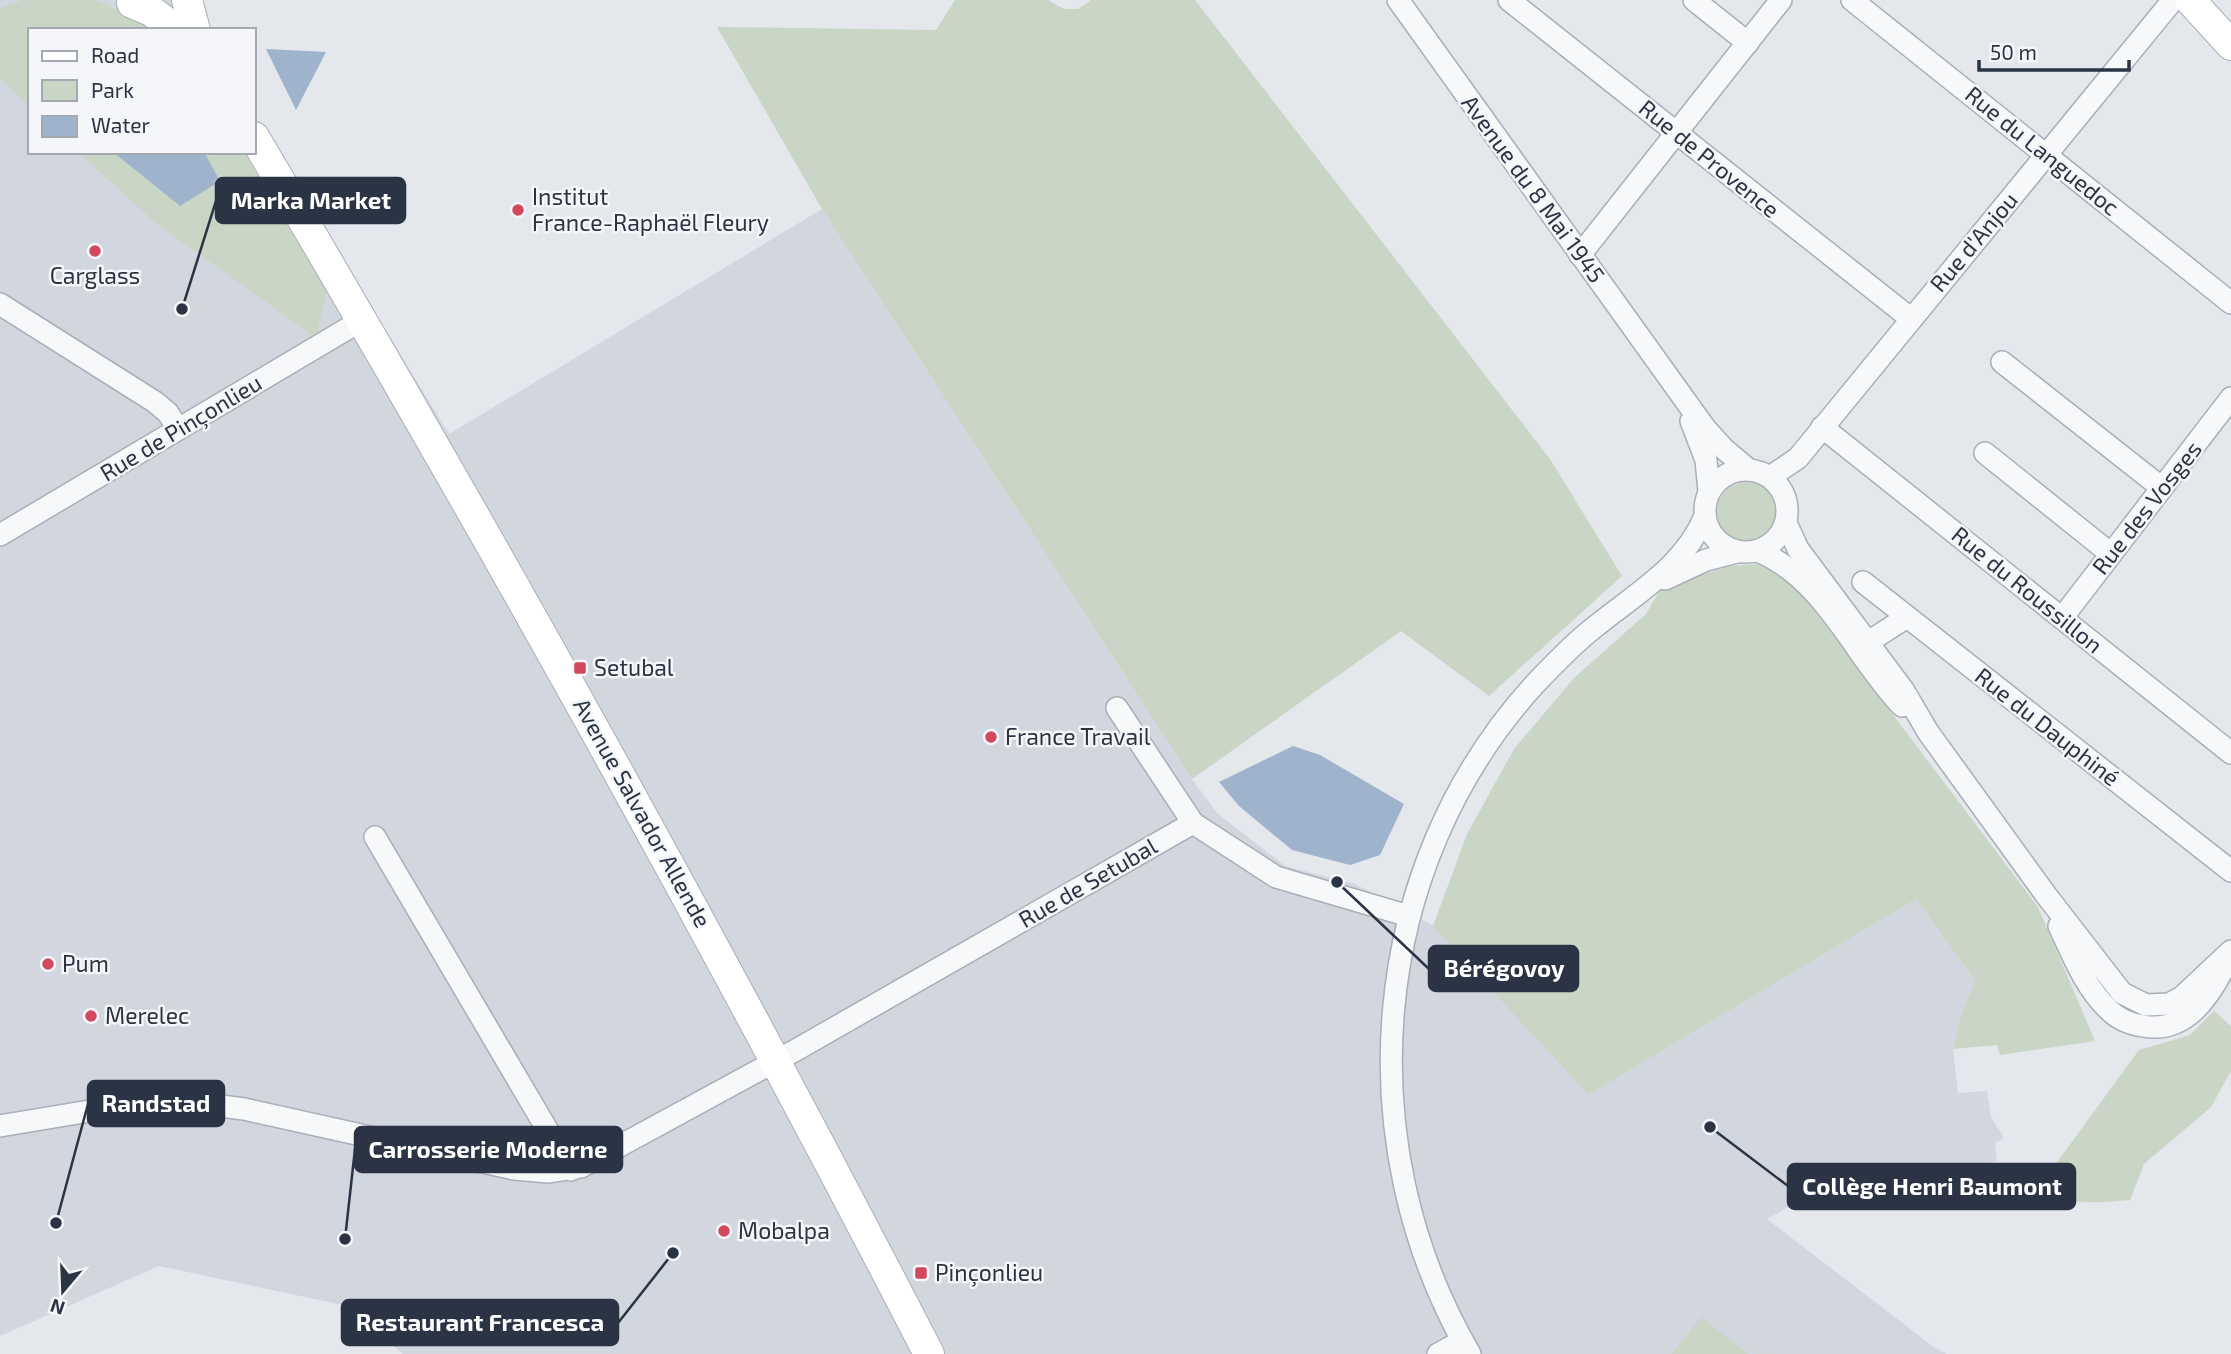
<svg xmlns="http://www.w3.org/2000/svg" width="2231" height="1354" viewBox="0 0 2231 1354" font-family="'Exo 2',sans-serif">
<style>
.built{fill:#d2d6de}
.green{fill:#c9d6c5}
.water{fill:#9fb4cc}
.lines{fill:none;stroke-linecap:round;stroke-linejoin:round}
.street-casing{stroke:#a9aeb7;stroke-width:24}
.secondary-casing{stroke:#a9aeb7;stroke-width:32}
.street{stroke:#f7f8fa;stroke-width:21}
.secondary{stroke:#fff;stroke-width:30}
.poi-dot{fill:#d1495b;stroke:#f4f6f9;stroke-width:2.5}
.labels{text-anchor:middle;stroke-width:5;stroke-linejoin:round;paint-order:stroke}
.street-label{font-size:23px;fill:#2b3445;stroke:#f4f6f9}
.poi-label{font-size:23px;fill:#2b3445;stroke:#f4f6f9;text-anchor:start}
.leader{fill:none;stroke:#2b3445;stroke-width:2.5}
.callout-dot{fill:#2b3445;stroke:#f4f6f9;stroke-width:2.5}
.callout{fill:#2b3445;stroke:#2b3445;stroke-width:2.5}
.callout-label{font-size:24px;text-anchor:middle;font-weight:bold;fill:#fff}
</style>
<rect width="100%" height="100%" fill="#e4e7ec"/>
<path class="built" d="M0,0H184L202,30H30V152H254V115L449,434L822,209L1192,779L1217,813L1285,866L1355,884L1434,926L1588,1095L1916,899L1975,981L1960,1017L1953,1049L1958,1093L1987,1091L1991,1117L2004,1138L1995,1143L1997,1161L1822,1188L1767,1219L1935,1348L1947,1354H403L343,1305L159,1266L0,1336Z"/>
<g class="green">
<path d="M23,0H95L167,30H30V107L0,78V8Z"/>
<path d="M955,0H1048L1064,9H1078L1091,0H1195L1550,459L1622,576L1489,696L1401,631L1192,779L822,209L717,27L936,30Z"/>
<path d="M78,152H243L327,291L316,338L157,224Z"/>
<circle cx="1747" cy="512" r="30"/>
<path d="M1759,564L1787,574L2038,907L2095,1041L2000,1055L1997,1045L1953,1049L1960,1017L1975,981L1916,899L1588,1095L1433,926L1467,834L1514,749L1574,678L1646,614L1660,590L1727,566Z"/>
<path d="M2214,1011L2231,1026V1071L2211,1107L2144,1164L2130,1200C2098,1203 2067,1205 2036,1191L2139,1050L2190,1035Z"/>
<path d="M1701,1317L1748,1354H1672Z"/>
</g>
<g class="water">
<path d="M266,49L326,52L296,110Z"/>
<path d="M113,152H204L220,181L180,206Z"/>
<path d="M1293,746L1320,755L1404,804L1380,855L1350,865L1292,850L1239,806L1219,782Z"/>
</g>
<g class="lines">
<defs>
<g id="street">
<path d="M1398,0L1705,428L1724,449L1749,470"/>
<path d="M1509,0L1910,318"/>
<path d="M1694,0L1748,43"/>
<path d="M1852,0L2231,303"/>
<path d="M1580,255L1781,0"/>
<path d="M0,304L155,402L168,413L178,429"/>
<path d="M2002,362L2162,488"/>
<path d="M1691,421L1706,460L1709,491"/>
<path d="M1822,427L2231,753"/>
<path d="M1985,453L2111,554"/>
<circle cx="1746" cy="511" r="41"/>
<path d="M1770,477L1798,458L2173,0"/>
<path d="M1786,523L1798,549L1904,691L1928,732L2046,895L2122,993L2146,1005L2169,1004L2182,997L2231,951"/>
<path d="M0,535L362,320"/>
<path d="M1758,551C1825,579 1854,656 1902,706"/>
<path d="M1665,579L1706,560L1737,552"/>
<path d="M1863,582L2231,871"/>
<path d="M2062,618L2231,398"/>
<path d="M1859,648L1907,617"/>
<path d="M1117,708L1193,823"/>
<path d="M375,837L571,1170"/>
<path d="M2059,926C2073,956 2085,987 2109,1010C2118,1019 2130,1024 2143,1026C2186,1034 2210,996 2227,962"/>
<path d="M0,1126L132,1104L198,1103L244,1109L514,1169L549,1172L581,1167L796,1050L1193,823L1276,877L1409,916"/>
<path d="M1438,1354L1462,1341"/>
<path d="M1470,1354C1347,1143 1368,868 1534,685C1552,666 1570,647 1591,630C1633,595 1683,569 1705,516"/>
</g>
<g id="secondary">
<path d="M187,0L195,30"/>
<path d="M2190,0L2231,45"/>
<path d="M132,3L151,11L177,30"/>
<path d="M254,137C491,536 716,941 929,1354"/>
</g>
</defs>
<use href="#street" class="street-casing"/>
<use href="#secondary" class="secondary-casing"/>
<use href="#street" class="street"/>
<use href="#secondary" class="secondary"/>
</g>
<g class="poi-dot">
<circle cx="518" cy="210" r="7"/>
<circle cx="95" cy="251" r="7"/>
<rect x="573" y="661" width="14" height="14" rx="3.5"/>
<circle cx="991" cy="737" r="7"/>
<circle cx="48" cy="964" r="7"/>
<circle cx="91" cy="1016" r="7"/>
<circle cx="724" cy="1231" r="7"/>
<rect x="914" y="1266" width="14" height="14" rx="3.5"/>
</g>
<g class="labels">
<g class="street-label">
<text transform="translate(2042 151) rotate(39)" y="8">Rue du Languedoc</text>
<text transform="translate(1709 159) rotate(39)" y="8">Rue de Provence</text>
<text transform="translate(1533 189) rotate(54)" y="8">Avenue du 8 Mai 1945</text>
<text transform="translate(1974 242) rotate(-50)" y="8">Rue d'Anjou</text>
<text transform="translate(181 428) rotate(-31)" y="8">Rue de Pinçonlieu</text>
<text transform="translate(2147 508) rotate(-52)" y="8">Rue des Vosges</text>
<text transform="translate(2027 590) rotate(39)" y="8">Rue du Roussillon</text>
<text transform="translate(2047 727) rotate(38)" y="8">Rue du Dauphiné</text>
<text transform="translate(642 813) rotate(61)" y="8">Avenue Salvador Allende</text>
<text transform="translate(1088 883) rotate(-30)" y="8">Rue de Setubal</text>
</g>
<g class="poi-label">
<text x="532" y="205">Institut<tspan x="532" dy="26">France-Raphaël Fleury</tspan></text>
<text x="95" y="284" text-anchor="middle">Carglass</text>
<text x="594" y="676">Setubal</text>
<text x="1005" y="745">France Travail</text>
<text x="62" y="972">Pum</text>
<text x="105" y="1024">Merelec</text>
<text x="738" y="1239">Mobalpa</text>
<text x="935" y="1281">Pinçonlieu</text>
</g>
</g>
<path class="leader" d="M182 309L216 201M1337 882L1429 969M56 1223L88 1104M345 1239L355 1149M1710 1127L1788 1186M673 1253L618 1323"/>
<g class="callout-dot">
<circle cx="182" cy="309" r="7"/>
<circle cx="1337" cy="882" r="7"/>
<circle cx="56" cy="1223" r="7"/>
<circle cx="345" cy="1239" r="7"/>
<circle cx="1710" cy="1127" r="7"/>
<circle cx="673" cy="1253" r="7"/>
</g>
<g class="callout">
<rect x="216" y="178" width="189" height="45" rx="7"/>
<rect x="1429" y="946" width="149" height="45" rx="7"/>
<rect x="88" y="1081" width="136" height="45" rx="7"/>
<rect x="355" y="1127" width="267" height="45" rx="7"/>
<rect x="1788" y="1164" width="287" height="45" rx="7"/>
<rect x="342" y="1300" width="276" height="45" rx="7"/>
</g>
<g class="callout-label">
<text x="311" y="209">Marka Market</text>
<text x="1504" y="977">Bérégovoy</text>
<text x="156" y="1112">Randstad</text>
<text x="488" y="1158">Carrosserie Moderne</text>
<text x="1932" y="1195">Collège Henri Baumont</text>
<text x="480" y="1331">Restaurant Francesca</text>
</g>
<rect x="28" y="28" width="228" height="126" fill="#f4f6f9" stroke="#a4a8b1" stroke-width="2"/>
<rect x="42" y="51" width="35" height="10" fill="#ffffff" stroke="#a4a8b1" stroke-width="2"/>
<text x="91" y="63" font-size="21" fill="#2b3445">Road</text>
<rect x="42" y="80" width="35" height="21" fill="#c9d6c5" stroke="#a4a8b1" stroke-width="2"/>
<text x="91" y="98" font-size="21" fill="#2b3445">Park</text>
<rect x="42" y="116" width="35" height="21" fill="#9fb4cc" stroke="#a4a8b1" stroke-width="2"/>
<text x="91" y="133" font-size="21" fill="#2b3445">Water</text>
<g transform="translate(63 1291) rotate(199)" stroke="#f4f6f9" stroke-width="5" paint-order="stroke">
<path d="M0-5L12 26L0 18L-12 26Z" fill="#2b3445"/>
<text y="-10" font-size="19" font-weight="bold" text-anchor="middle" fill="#2b3445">N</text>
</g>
<path d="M1979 60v10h150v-10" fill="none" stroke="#2b3445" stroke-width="3.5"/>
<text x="1990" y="60" font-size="21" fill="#2b3445" stroke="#f4f6f9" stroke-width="5" paint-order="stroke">50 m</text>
</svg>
